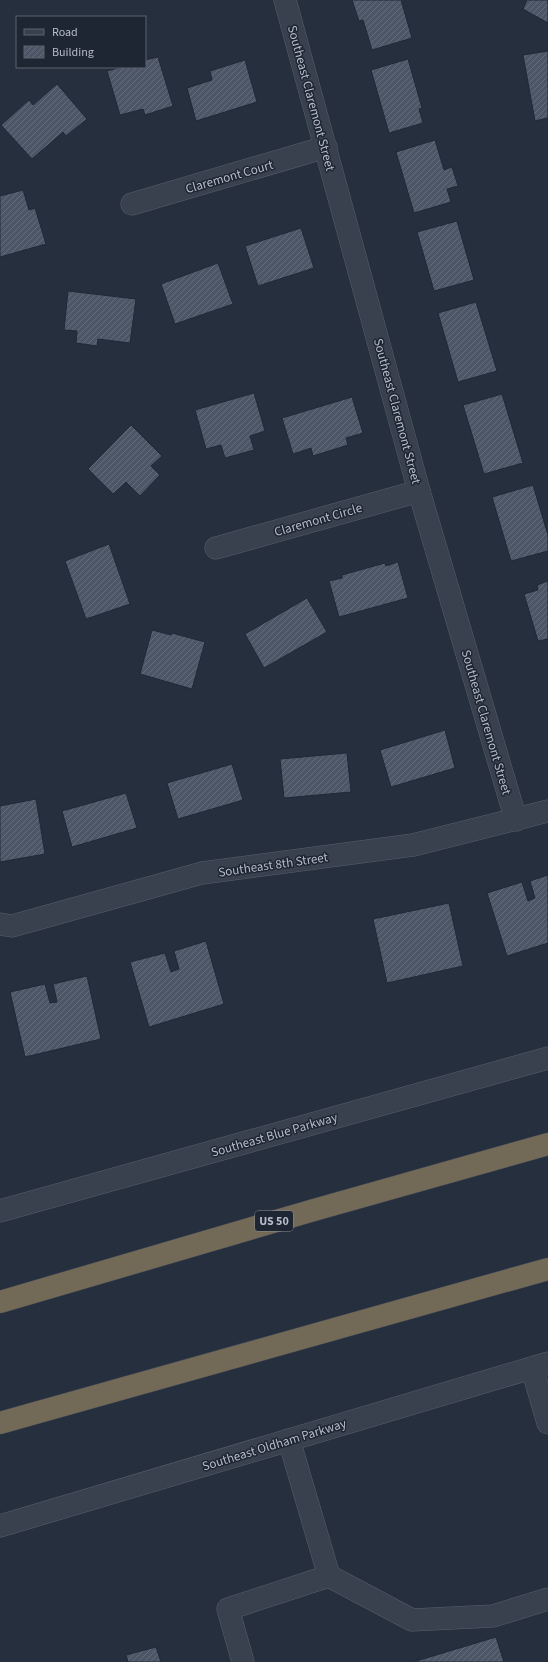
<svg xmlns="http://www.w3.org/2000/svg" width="548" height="1662" viewBox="0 0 548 1662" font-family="'Source Sans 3',sans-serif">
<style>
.building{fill:url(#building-hatch);stroke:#212835}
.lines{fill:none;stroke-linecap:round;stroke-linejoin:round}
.minor-casing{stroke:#585f6b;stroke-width:23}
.highway-casing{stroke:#454c58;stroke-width:23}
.minor{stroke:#3a414e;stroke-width:22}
.highway{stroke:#736957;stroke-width:22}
.labels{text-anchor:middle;stroke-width:3;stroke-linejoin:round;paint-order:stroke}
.shield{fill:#1f2633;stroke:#898f9b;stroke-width:1}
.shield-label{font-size:12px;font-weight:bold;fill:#b6bcc8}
.street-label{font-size:13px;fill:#b6bcc8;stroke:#1f2633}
</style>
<defs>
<pattern id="building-hatch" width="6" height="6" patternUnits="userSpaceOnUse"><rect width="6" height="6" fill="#4c5666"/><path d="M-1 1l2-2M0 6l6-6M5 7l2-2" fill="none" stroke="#646c7a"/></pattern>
</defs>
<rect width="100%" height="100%" fill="#262f3d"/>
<g class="building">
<path d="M352,0H401L412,38L372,50L363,20L359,21Z"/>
<path d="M527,0H548V23L523,9Z"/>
<path d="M548,51V118L535,121L523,55Z"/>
<path d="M158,57L173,106L145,115L143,109L120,115L107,71L122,67H145V60Z"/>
<path d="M408,59L422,108L419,109L423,123L389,133L371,70Z"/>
<path d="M245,60L257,102L196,121L187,88L212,80L210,71Z"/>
<path d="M57,84L87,119L66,136L63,132L32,159L1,125L29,100L33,105Z"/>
<path d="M435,140L444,170L452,167L458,186L447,189L451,202L414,213L396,152Z"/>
<path d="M23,190L29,210L35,208L46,244L0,257V196Z"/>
<path d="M457,221L474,280L434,291L417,232Z"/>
<path d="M301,228L314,268L258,286L245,246Z"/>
<path d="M218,263L233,304L175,324L161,284Z"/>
<path d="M68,291L136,299L130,343L98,339L97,346L76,343L77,331L64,330Z"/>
<path d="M476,302L497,371L458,382L438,313Z"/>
<path d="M254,393L265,431L250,436L254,450L225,458L221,445L206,449L195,410Z"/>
<path d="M502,394L523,463L484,474L463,405Z"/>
<path d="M352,397L363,433L346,438L348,445L313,456L311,448L293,454L282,418Z"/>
<path d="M131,425L162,456L151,466L160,475L140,496L126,482L113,494L88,469Z"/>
<path d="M533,485L548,535V551L511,561L492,497Z"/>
<path d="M109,544L130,604L86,619L65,561Z"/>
<path d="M398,562L408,598L339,617L329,581L342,578V575L385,563L386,566Z"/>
<path d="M548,581V640V639L538,641L524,594L538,590L537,585Z"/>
<path d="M307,598L327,632L264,668L245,634Z"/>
<path d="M152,630L171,635L172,633L205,642L192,689L140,674Z"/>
<path d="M445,730L455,768L391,787L380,750Z"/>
<path d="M347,753L351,792L284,798L280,759Z"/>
<path d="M232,764L243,800L178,819L167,783Z"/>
<path d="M126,793L137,828L72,847L62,811Z"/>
<path d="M36,799L45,854L0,862V806Z"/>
<path d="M548,875V943L507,956L487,893L522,882L528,901L535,898L530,881Z"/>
<path d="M449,903L463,966L387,983L373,919Z"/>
<path d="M206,941L224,1004L149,1027L130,962L165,953L171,972L179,969L174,951Z"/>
<path d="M87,976L101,1039L25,1057L10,992L45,984L50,1003L57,1002L53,984Z"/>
<path d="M496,1637L504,1662H413Z"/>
<path d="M156,1647L161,1662H128L126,1655Z"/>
</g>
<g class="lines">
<defs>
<g id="minor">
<path d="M285,0L419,491L516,820"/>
<path d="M132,204L326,147"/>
<path d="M216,548L419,491"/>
<path d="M0,924L12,926L202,873L413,845L548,811"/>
<path d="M0,1211L548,1058"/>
<path d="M532,1368L548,1423"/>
<path d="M0,1526L548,1363"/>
<path d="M329,1576L412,1620L493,1616L548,1599"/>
<path d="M243,1662L228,1609L329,1576L289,1440"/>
</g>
<g id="highway">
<path d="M0,1302L314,1210L548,1144"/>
<path d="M0,1423L548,1269"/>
</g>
</defs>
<use href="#minor" class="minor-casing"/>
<use href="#highway" class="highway-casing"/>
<use href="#minor" class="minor"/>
<use href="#highway" class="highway"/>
</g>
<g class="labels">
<rect class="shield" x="255" y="1211" width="38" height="20" rx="3"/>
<g class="shield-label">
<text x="274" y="1225">US 50</text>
</g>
<g class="street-label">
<text transform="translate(312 98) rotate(75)" y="5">Southeast Claremont Street</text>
<text transform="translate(229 176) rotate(-16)" y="5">Claremont Court</text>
<text transform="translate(398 411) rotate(75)" y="5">Southeast Claremont Street</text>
<text transform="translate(318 519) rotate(-16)" y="5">Claremont Circle</text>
<text transform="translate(487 722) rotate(74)" y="5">Southeast Claremont Street</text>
<text transform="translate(273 864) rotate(-8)" y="5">Southeast 8th Street</text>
<text transform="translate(274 1134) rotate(-16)" y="5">Southeast Blue Parkway</text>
<text transform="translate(274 1444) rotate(-17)" y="5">Southeast Oldham Parkway</text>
</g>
</g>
<rect x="16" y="16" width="130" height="52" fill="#1f2633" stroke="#5b626f"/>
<rect x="24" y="29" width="20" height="6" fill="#3a414e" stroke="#5b626f"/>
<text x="52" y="36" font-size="12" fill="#b6bcc8">Road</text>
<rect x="24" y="46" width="20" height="12" fill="url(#building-hatch)" stroke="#5b626f"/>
<text x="52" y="56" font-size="12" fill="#b6bcc8">Building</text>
</svg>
